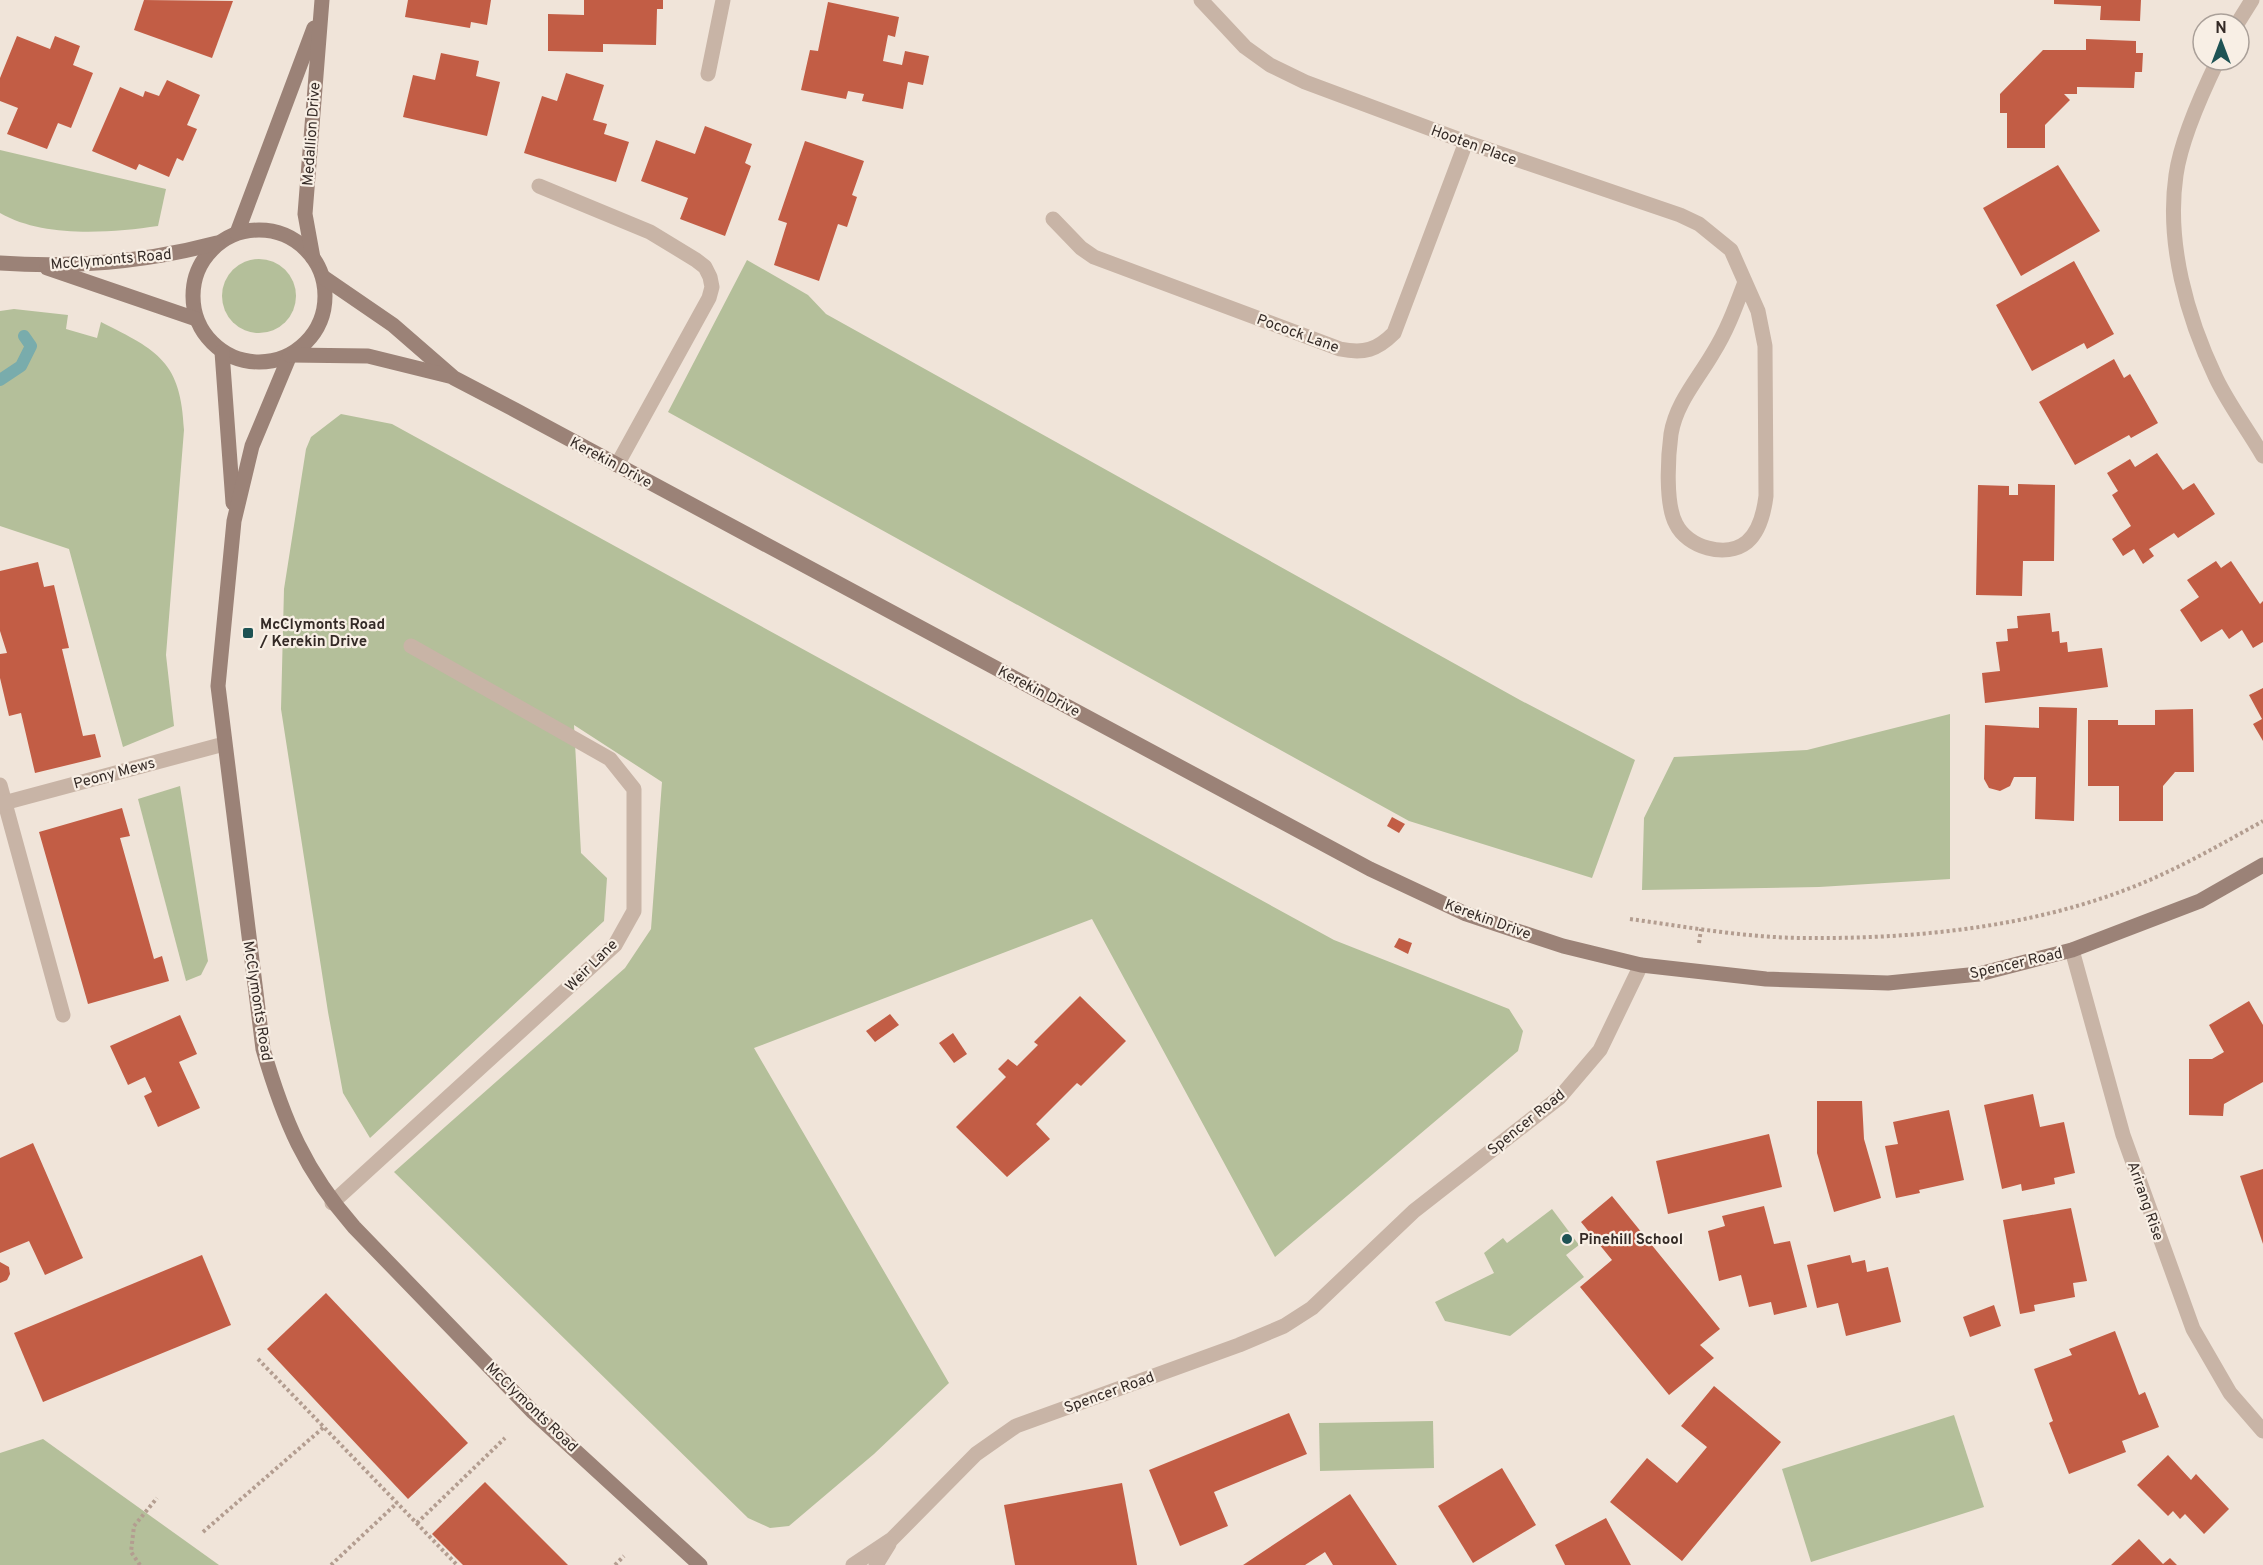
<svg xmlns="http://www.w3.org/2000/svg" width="2263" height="1565" viewBox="0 0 2263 1565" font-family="Overpass,sans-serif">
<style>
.green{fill:#b4bf9a}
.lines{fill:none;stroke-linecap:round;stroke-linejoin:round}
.stream{stroke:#79acac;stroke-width:12}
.building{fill:#c25d45}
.path{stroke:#b39d90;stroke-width:4;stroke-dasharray:3 3;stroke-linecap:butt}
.lane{stroke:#c8b4a6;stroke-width:15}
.street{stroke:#c8b4a6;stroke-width:15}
.secondary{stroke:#9b8277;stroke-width:15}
.poi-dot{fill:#1e5354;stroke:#f8efe5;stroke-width:2}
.labels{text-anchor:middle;stroke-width:4.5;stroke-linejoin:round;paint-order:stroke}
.street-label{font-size:15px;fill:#342a26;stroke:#f8efe5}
.poi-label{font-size:15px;font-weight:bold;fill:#342a26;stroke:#f8efe5;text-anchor:start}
</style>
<rect width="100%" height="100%" fill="#f0e4d9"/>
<g class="green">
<path d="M0,150L166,189L158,226C110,233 43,238 0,213Z"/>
<circle cx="259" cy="296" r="37"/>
<path d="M747,260L808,295L826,314L1520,700L1635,760L1592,878L1409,821L668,412Z"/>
<path d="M14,309L68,315L66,329L97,338L101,322C159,351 181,362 184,430L166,655L174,726L123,747L69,549L0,526V311Z"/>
<path d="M341,414L392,424L1334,940L1509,1009L1523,1031L1518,1051L1275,1257L1092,919L754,1048L949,1383L874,1454L789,1526L770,1528L748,1518L394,1172L625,968L651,929L662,782L574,725L581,853L607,878L604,921L370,1138L343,1093L328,1012L281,709L284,589L306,449L311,437Z"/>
<path d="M1950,714V879L1819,887L1642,890L1644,818L1674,757L1807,750Z"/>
<path d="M180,786L208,961L201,975L186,981L138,799Z"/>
<path d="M1552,1209L1579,1245L1566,1255L1584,1277L1510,1336L1445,1321L1435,1302L1494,1273L1484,1253L1503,1238L1507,1243Z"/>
<path d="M1954,1415L1984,1507L1811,1562L1782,1469Z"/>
<path d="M1433,1421L1434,1468L1320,1471L1319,1423Z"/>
<path d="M43,1439L219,1565H0V1453Z"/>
</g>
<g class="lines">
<path class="stream" d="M0,380L21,366L31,346L24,336"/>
</g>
<g class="building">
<path d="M144,0L233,1L212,58L134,30Z"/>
<path d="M408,0H491L487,25L471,22L470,28L405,17Z"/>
<path d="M584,0H663V9H657L656,45L603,44V52L548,51V14L584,15Z"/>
<path d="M2054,0H2141L2140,21L2100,20L2101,6L2054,4Z"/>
<path d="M828,2L899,17L895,37L888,35L883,61L902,65L905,51L929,56L923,85L908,82L903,109L862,101L864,94L848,91L846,99L801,90L810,50L818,51Z"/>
<path d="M17,36L50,49L55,36L80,46L73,65L93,73L71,128L58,123L47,149L7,134L18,108L0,101V78Z"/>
<path d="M2086,39L2136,41V53H2143L2142,72H2135L2134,88L2077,87V94H2064L2070,100L2045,125V148H2007V113H2000V94L2043,50H2086Z"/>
<path d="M441,53L479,61L476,76L500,82L487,136L403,117L413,75L435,80Z"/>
<path d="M566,73L604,85L593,120L607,124L604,134L629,142L616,182L524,153L542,96L557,101Z"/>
<path d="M167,80L200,95L187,125L197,129L183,161L177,158L169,177L139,164L136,170L92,151L120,87L143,97L145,91L159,96Z"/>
<path d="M705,126L752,144L745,163L751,166L725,236L680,219L688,198L641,181L656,140L695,154Z"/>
<path d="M805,141L864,161L852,195L857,197L847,227L838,224L819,281L774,265L787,223L778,220Z"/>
<path d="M2058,165L2100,231L2021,276L1983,208Z"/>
<path d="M2074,261L2114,334L2087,349L2084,343L2032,371L1996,305Z"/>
<path d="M2114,359L2124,378L2130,374L2158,423L2131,438L2129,435L2075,465L2039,402Z"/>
<path d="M2157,453L2183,490L2194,483L2215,514L2178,538L2174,533L2149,549L2154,556L2143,564L2134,549L2123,556L2112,539L2131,526L2112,495L2118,491L2107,473L2130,459L2135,467Z"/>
<path d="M2018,484L2055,485L2054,561H2023L2022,596L1976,595L1978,485L2009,486V495H2018Z"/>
<path d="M2216,561L2221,568L2231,561L2260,604L2263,601V642L2253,648L2242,630L2229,639L2222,629L2201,642L2180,610L2199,597L2187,580Z"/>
<path d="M38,562L44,587L54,585L69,648L62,649L83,736L95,734L101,757L35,773L21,713L9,716L0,678V654L7,653L0,631V571Z"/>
<path d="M2050,613L2052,632L2059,631L2060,643L2067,642L2068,652L2102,648L2108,687L1985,703L1982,673L2000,671L1996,642L2008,641L2007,629L2018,628L2017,616Z"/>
<path d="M2263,688V741L2253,724L2262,719L2249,695Z"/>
<path d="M2039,707L2077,708L2074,821L2035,819L2036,777H2014L2010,786L2000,791L1989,788L1984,779L1985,725L2039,728Z"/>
<path d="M2193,709L2194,772H2175L2163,786V821H2119V786H2088V720H2118V725H2155V710Z"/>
<path d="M122,808L130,836L120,838L154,959L162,956L169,981L88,1004L39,832Z"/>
<path d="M1392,817L1405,824L1399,833L1387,826Z"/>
<path d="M1399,938L1412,943L1408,954L1394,947Z"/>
<path d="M1080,996L1126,1041L1081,1086L1077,1083L1036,1124L1050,1139L1007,1177L956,1127L1006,1077L998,1069L1008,1059L1017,1066L1038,1045L1034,1042Z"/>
<path d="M2249,1001L2263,1025V1082L2224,1104L2223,1116L2189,1115V1059H2212L2224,1052L2209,1025Z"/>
<path d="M890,1014L899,1025L875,1042L866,1031Z"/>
<path d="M180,1015L197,1054L179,1062L200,1108L158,1127L144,1096L152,1092L145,1077L128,1085L110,1046Z"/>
<path d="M953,1033L967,1054L954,1063L939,1043Z"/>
<path d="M2033,1094L2040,1127L2064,1122L2075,1173L2054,1178L2055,1184L2022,1191L2021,1184L2002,1189L1984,1105Z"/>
<path d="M1817,1101H1862L1864,1139L1881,1198L1834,1212L1817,1153Z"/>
<path d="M1949,1110L1964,1180L1919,1190L1920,1193L1896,1198L1885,1146L1898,1144L1893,1122Z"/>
<path d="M1769,1134L1782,1187L1668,1214L1656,1161Z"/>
<path d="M33,1143L83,1258L45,1275L29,1241L0,1253V1158Z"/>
<path d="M2263,1169V1244L2240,1176Z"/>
<path d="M1612,1196L1720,1329L1700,1345L1714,1358L1669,1395L1580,1287L1612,1260L1581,1222Z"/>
<path d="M1764,1206L1774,1244L1790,1241L1807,1307L1774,1315L1771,1302L1749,1307L1741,1275L1719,1281L1708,1231L1725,1226L1722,1216Z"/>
<path d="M2071,1208L2087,1281L2073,1283L2075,1297L2034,1305L2035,1311L2020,1314L2003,1220Z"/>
<path d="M202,1255L231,1325L43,1402L14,1333Z"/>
<path d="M1850,1255L1852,1263L1865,1260L1867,1272L1888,1267L1901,1322L1846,1336L1838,1303L1817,1308L1807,1265Z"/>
<path d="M0,1262L9,1267L10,1274L7,1280L0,1283Z"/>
<path d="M326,1293L468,1443L408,1499L267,1349Z"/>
<path d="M1994,1305L2001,1326L1970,1337L1963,1317Z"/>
<path d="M2115,1331L2139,1395L2145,1392L2159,1427L2122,1441L2126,1452L2069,1474L2049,1423L2053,1421L2034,1369L2072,1355L2069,1349Z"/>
<path d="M1714,1386L1781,1442L1682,1561L1610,1502L1647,1458L1677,1483L1707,1447L1681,1426Z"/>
<path d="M1289,1413L1307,1454L1214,1492L1228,1526L1180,1546L1149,1470Z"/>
<path d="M2168,1455L2191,1480L2196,1474L2229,1509L2204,1534L2185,1514L2180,1519L2173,1511L2168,1516L2137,1485Z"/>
<path d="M1502,1468L1536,1525L1473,1563L1438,1506Z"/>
<path d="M485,1482L568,1565H463L432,1534Z"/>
<path d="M1122,1483L1137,1565H1015L1004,1505Z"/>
<path d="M1350,1494L1397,1565H1333L1325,1552L1305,1565H1243Z"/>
<path d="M1606,1518L1631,1565H1565L1555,1545Z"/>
<path d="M2139,1539L2163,1564L2170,1558L2177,1565H2111Z"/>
</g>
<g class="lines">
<g class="path">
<path d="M1630,919C1688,927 1747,938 1806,938C1912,939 2025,928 2125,890C2173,872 2218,846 2263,821"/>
<path d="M1699,943L1701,929"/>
<path d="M258,1359L457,1565"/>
<path d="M417,1523L505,1438"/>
<path d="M203,1532L324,1427"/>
<path d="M140,1565L131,1552L134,1526L157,1498"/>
<path d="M331,1565L397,1503"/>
<path d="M615,1565L624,1556"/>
</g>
<path class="lane" d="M708,74L723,0"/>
<g class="street">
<path d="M1201,0L1245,47L1270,65L1305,82L1466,142L1680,215L1699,224L1731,250L1758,311L1765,346L1766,496C1764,512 1760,531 1747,542C1726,559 1687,547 1676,524C1665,504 1668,456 1671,434C1676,403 1698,379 1713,353C1727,331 1736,306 1745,282"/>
<path d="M2237,24L2252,0"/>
<path d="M2218,60C2202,93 2181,139 2176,175C2166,243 2187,317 2216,378C2229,405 2248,430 2263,456"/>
<path d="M539,186L650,232L696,260L705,267L710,277L712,287L709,298L617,465"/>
<path d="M1053,219L1081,248L1094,257L1340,349C1364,354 1377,350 1394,333L1466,142"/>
<path d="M0,785L63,1015"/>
<path d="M0,804L224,744"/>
<path d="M2072,950L2123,1135L2193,1329L2230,1393L2263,1431"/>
<path d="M332,1203L615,945L634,911V789L610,759L411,646"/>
<path d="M853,1565L892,1539L976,1454L1016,1426L1239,1345L1284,1326L1312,1308L1414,1211L1560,1097L1600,1050L1641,965"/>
<path d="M876,1565L889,1544"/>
</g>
<g class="secondary">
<circle cx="259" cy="296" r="66"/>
<path d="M237,233L314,28"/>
<path d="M313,258L305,214L322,0"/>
<path d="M0,263C73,268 146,262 217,243"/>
<path d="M47,268L196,319"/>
<path d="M323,277L393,325L454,378L517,411L1370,869L1466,914L1563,946L1641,965L1766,979L1888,983L1979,974L2072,950L2200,901L2263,865"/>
<path d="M222,352L233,503"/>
<path d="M290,355L252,446L234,521L218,686L263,1049C284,1121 305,1171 354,1227L533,1412L700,1565"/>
<path d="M290,355L368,356L449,376"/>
</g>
</g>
<g class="poi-dot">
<rect x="242" y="627" width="12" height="12" rx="3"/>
<circle cx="1567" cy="1239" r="6"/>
</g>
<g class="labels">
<g class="street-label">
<text transform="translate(311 134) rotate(-86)" y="5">Medallion Drive</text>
<text transform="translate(1474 145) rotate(20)" y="5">Hooten Place</text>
<text transform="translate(111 259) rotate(-5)" y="5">McClymonts Road</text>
<text transform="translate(1298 333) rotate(20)" y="5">Pocock Lane</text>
<text transform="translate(611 462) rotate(28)" y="5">Kerekin Drive</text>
<text transform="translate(1039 691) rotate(28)" y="5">Kerekin Drive</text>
<text transform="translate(114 773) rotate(-15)" y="5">Peony Mews</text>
<text transform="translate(1488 919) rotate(20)" y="5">Kerekin Drive</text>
<text transform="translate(2016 963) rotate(-13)" y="5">Spencer Road</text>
<text transform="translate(591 965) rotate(-45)" y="5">Weir Lane</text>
<text transform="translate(258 1001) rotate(81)" y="5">McClymonts Road</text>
<text transform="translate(1526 1122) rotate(-39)" y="5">Spencer Road</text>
<text transform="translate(2146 1201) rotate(71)" y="5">Arirang Rise</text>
<text transform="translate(1109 1392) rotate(-20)" y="5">Spencer Road</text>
<text transform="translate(532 1407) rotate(44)" y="5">McClymonts Road</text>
</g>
<g class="poi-label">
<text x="260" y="629">McClymonts Road<tspan x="260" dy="17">/ Kerekin Drive</tspan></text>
<text x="1579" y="1244">Pinehill School</text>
</g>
</g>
<g transform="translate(2221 42)"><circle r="28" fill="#f8efe5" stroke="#aaa099" stroke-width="1.5"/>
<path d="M0-4.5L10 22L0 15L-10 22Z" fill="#1e5354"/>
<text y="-9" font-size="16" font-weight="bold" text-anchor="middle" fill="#342a26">N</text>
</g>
</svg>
